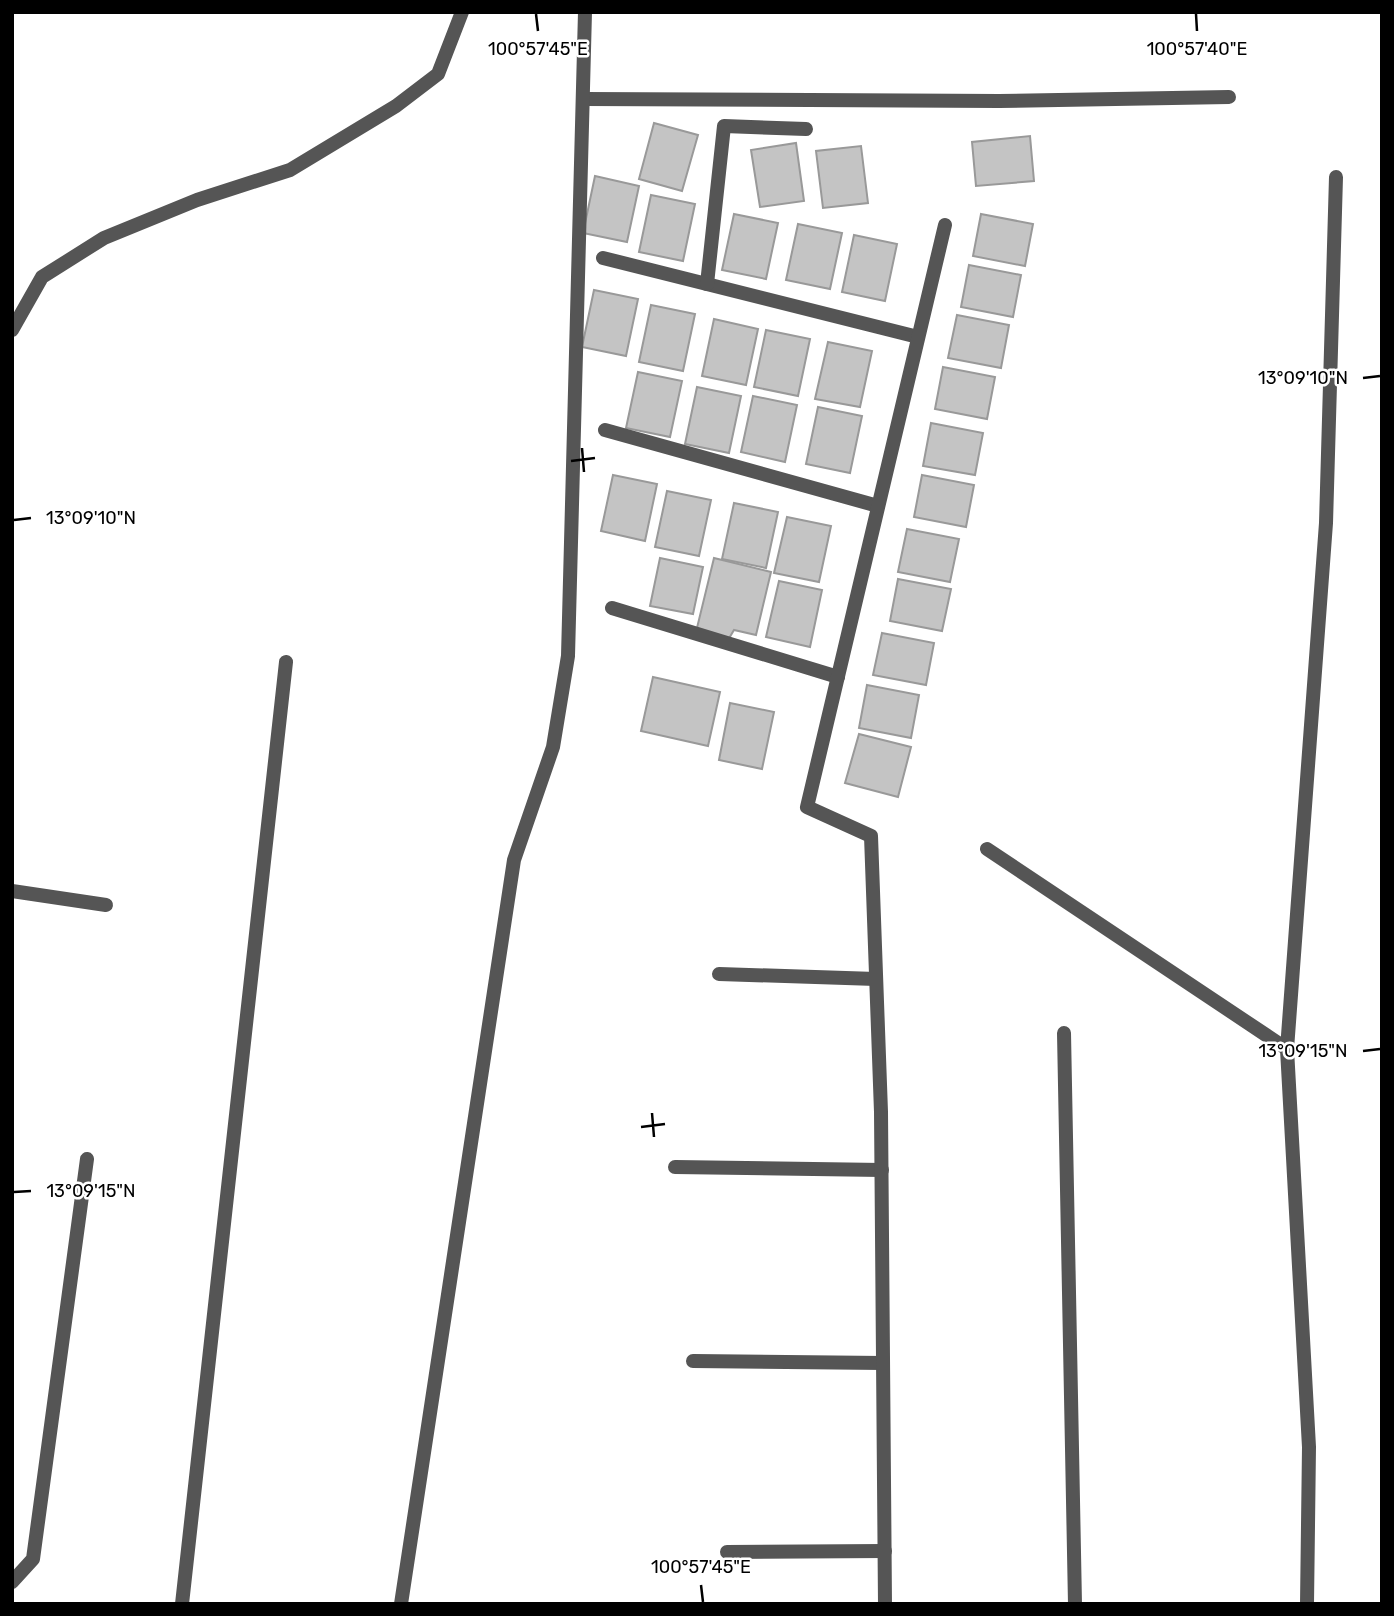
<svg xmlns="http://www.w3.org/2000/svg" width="1394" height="1616" viewBox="0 0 1394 1616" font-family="Rubik,sans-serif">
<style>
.building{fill:#c4c4c4;stroke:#999;stroke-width:2}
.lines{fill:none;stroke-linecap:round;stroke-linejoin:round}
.service{stroke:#555;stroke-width:14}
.minor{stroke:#555;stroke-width:14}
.ticks{fill:none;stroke:#000;stroke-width:2.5}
.ticks-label{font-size:18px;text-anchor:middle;fill:#000;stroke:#fff;stroke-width:5;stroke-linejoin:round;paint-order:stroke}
</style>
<rect width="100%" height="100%" fill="#fff"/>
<g class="building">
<path d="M654,123L698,135L682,191L639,179Z"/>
<path d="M1030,136L1034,181L976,186L972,142Z"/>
<path d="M796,143L804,201L760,207L751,150Z"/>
<path d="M861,146L868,203L823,208L816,151Z"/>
<path d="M595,176L639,186L627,242L583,233Z"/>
<path d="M651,195L695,204L683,261L639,252Z"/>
<path d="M734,214L778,223L766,279L722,270Z"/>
<path d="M981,214L1033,224L1025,266L973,256Z"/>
<path d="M798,224L842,233L830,289L786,280Z"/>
<path d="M854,235L897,244L885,301L842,292Z"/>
<path d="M969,265L1021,275L1013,317L961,307Z"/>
<path d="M594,290L638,299L626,356L582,347Z"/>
<path d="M651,305L695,314L683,371L639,362Z"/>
<path d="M957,315L1009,325L1001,368L948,358Z"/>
<path d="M714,319L758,329L746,385L702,376Z"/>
<path d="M766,330L810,339L798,396L754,387Z"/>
<path d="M828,342L872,351L860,407L815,399Z"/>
<path d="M943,367L995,377L987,419L935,409Z"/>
<path d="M638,372L682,381L670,437L626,428Z"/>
<path d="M697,387L741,396L729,453L685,444Z"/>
<path d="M753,396L797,405L785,462L741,452Z"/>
<path d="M818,407L862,416L850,473L806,464Z"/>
<path d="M931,423L983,433L975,475L923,466Z"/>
<path d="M613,475L657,484L645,541L601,531Z"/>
<path d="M922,475L974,485L966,527L914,517Z"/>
<path d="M667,491L711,500L699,556L655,547Z"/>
<path d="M734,503L778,512L766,568L722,559Z"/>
<path d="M787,517L831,526L819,582L774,573Z"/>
<path d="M907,529L959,539L950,582L898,572Z"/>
<path d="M660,558L703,567L693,614L650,606Z"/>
<path d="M714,558L771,572L756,635L734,630L728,640L696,632Z"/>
<path d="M898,579L951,589L942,631L890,621Z"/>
<path d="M779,581L822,590L810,647L766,637Z"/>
<path d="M882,633L934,643L926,685L873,675Z"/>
<path d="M653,677L720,692L708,746L641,731Z"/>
<path d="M867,685L919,695L911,738L859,728Z"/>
<path d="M730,703L774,712L762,769L719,760Z"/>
<path d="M859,734L911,747L898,797L845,783Z"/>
</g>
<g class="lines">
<g class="service">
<path d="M12,891L106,905"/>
<path d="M12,1582L33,1559L87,1159"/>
<path d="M182,1604L286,662"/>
</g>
<g class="minor">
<path d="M585,99L999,101L1229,97"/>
<path d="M603,258L918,337"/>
<path d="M707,284L724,126L806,129"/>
<path d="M12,330L42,277L104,238L197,200L290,170L396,106L438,74L462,12"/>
<path d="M605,430L878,506"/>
<path d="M612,608L838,677"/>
<path d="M987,849L1287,1049"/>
<path d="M719,974L876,979"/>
<path d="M1064,1033L1075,1604"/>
<path d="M675,1167L882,1170"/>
<path d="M693,1361L883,1363"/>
<path d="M727,1552L885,1551"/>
<path d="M401,1604L514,860L553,747L568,656L585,12"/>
<path d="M885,1604L881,1112L871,836L807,807L945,225"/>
<path d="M1307,1604L1309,1447L1287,1049L1326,523L1336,177"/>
</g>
</g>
<path class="ticks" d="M536,14L538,31M1196,14L1197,31M1363,378L1380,376M582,448L584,472M571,461L595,458M14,520L31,518M1363,1051L1380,1049M652,1113L654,1137M641,1127L665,1124M14,1192L31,1191M701,1585L703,1602"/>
<g class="ticks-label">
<text x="538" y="55">100°57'45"E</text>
<text x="1197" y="55">100°57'40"E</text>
<text x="1303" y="384">13°09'10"N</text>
<text x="91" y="524">13°09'10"N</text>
<text x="1303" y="1057">13°09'15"N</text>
<text x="91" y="1197">13°09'15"N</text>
<text x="701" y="1573">100°57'45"E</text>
</g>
<rect width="1394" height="1616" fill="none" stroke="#000000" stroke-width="28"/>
</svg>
